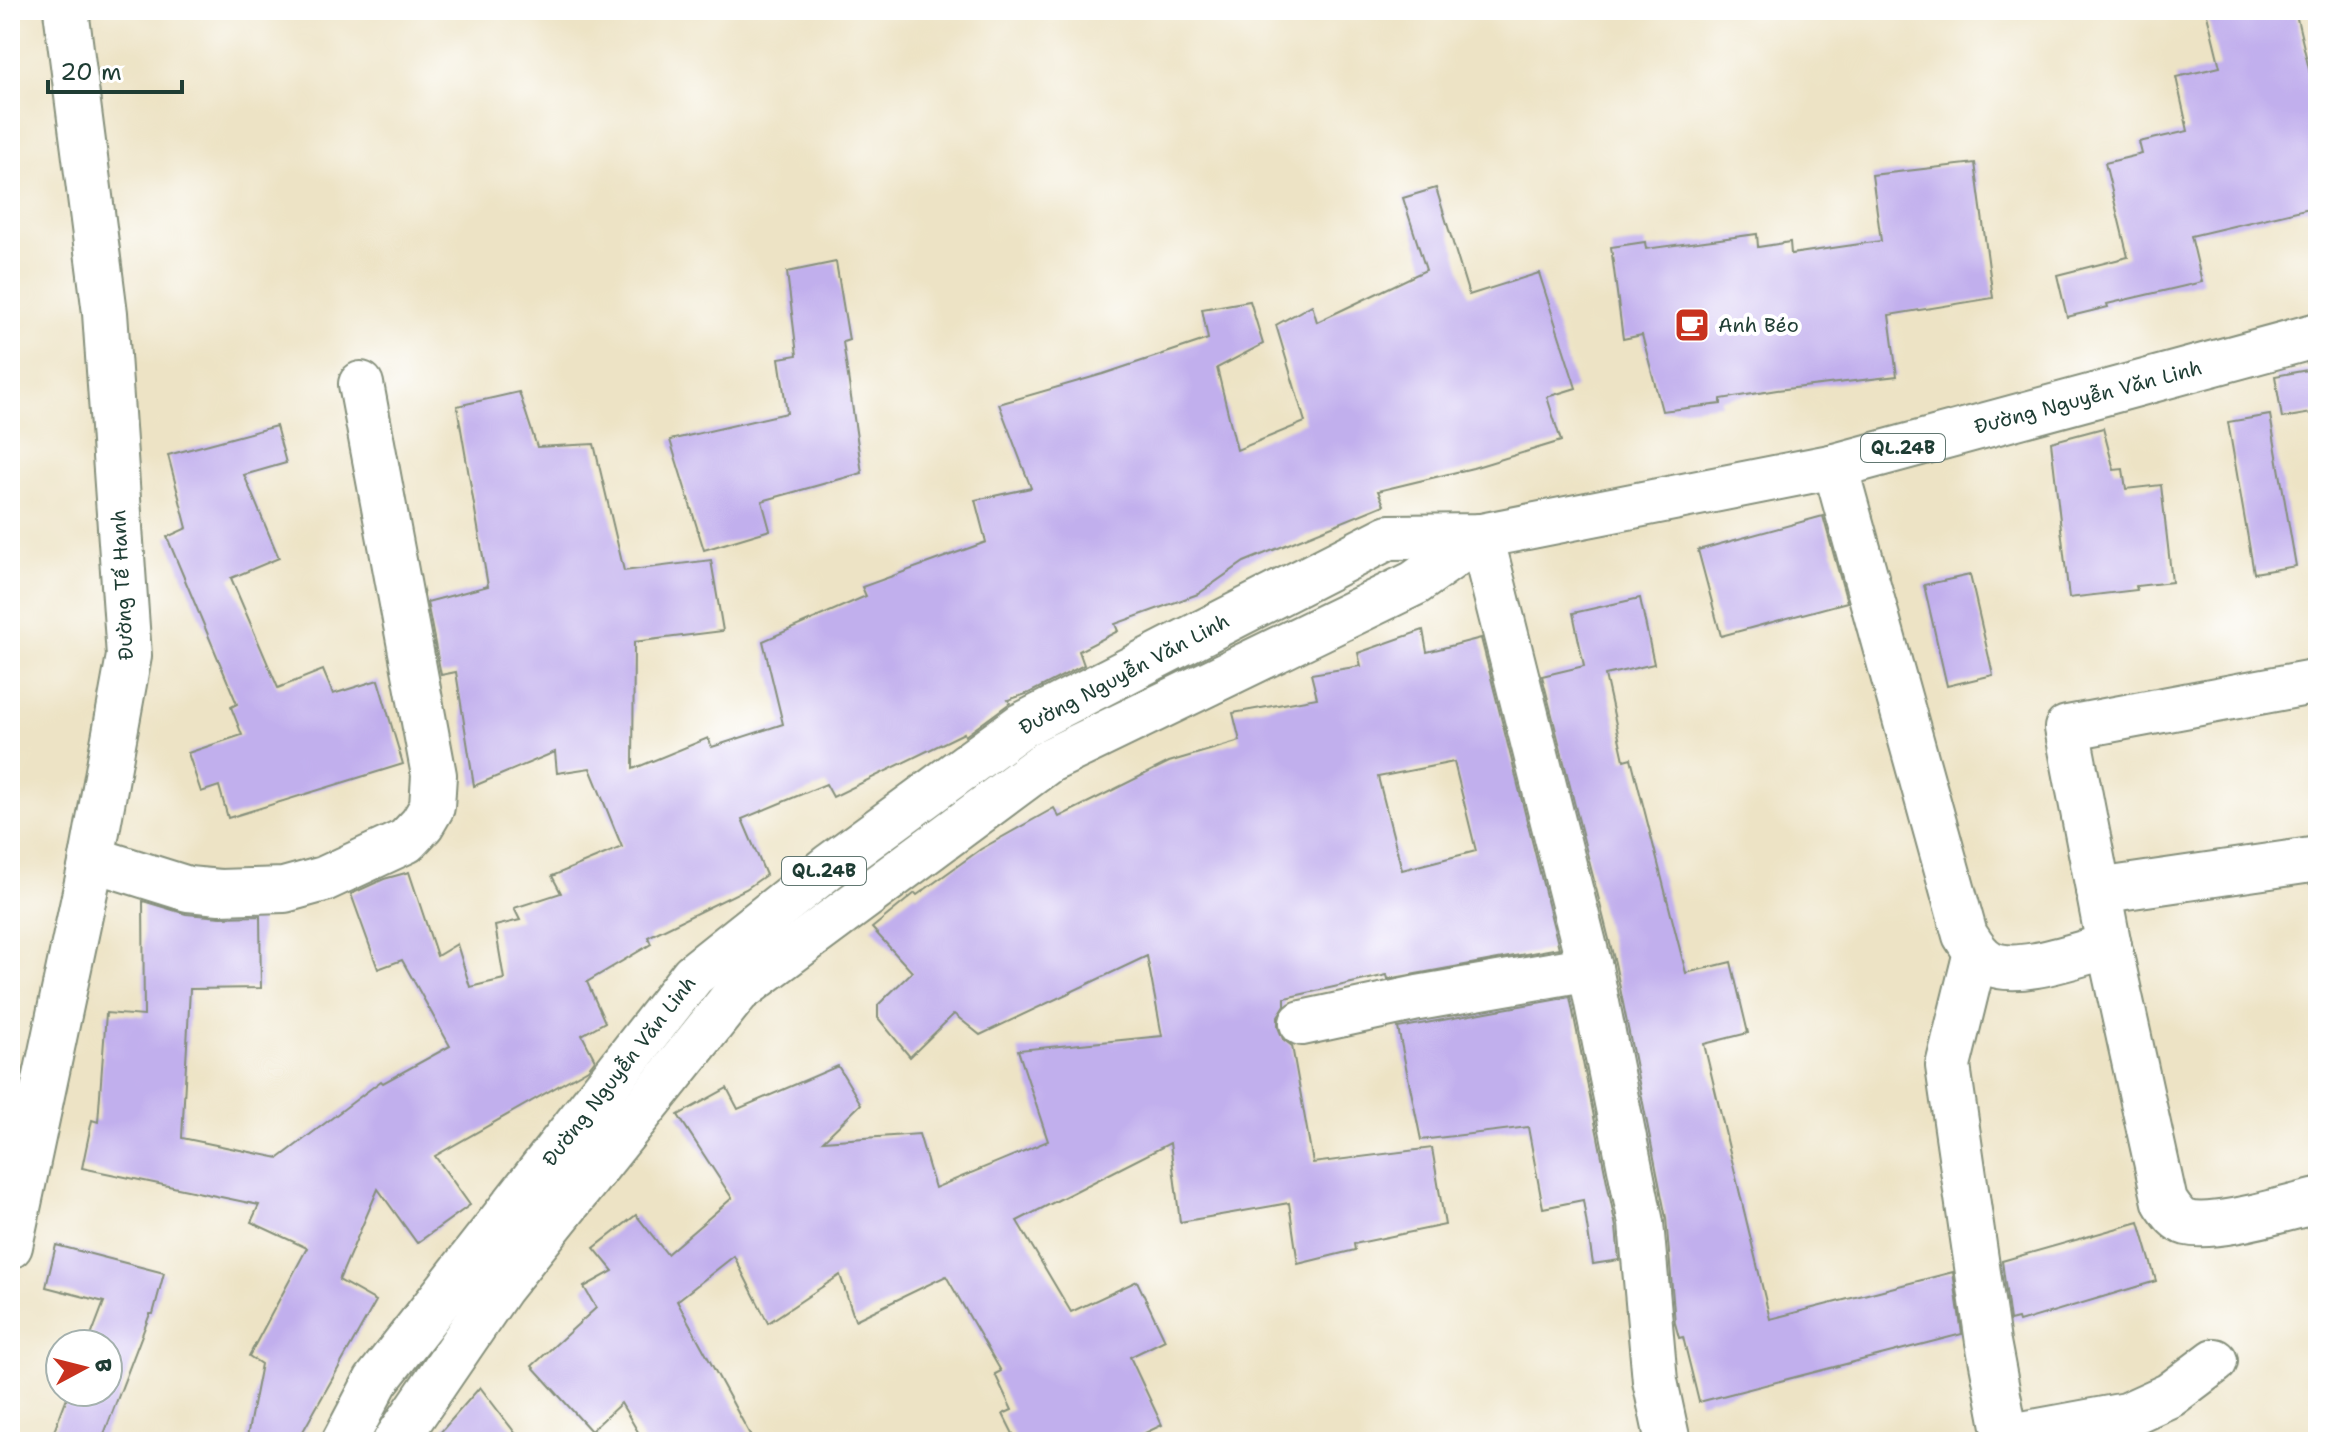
<svg xmlns="http://www.w3.org/2000/svg" width="2328" height="1452" viewBox="0 0 2328 1452" font-family="'Shantell Sans',sans-serif">
<style>
.building{fill:#c1afed;fill-rule:evenodd}
.lines{fill:none;stroke-linecap:round;stroke-linejoin:round}
.minor-casing{stroke:#86907c;stroke-width:48}
.major-casing{stroke:#86907c;stroke-width:48}
.minor{stroke:#fff;stroke-width:44}
.major{stroke:#fff;stroke-width:44}
.labels{text-anchor:middle;stroke-width:8;stroke-linejoin:round;paint-order:stroke}
.shield{fill:#fff;stroke:#627771;stroke-width:2}
.shield-label{font-size:18px;font-weight:bold;fill:#1f3d34}
.poi-label{font-size:20px;fill:#1f3d34;stroke:#fff;text-anchor:start}
.street-label{font-size:20px;fill:#1f3d34;stroke:#fff}
</style>
<rect width="100%" height="100%" fill="#fff"/>
<filter id="ink" filterUnits="userSpaceOnUse"><feTurbulence type="fractalNoise" baseFrequency=".0125" numOctaves="2"/><feDisplacementMap in="SourceGraphic" scale="16" xChannelSelector="R" yChannelSelector="G"/><feConvolveMatrix kernelMatrix="1 2 1 2 8 2 1 2 1" color-interpolation-filters="sRGB"/></filter>
<filter id="wash" filterUnits="userSpaceOnUse"><feTurbulence type="fractalNoise" baseFrequency=".006" numOctaves="4" result="noise"/><feDisplacementMap in="SourceGraphic" scale="32" xChannelSelector="R" yChannelSelector="G"/><feGaussianBlur stdDeviation="1.8" result="paint"/><feColorMatrix in="noise" values="0 0 0 0 0 0 0 0 0 0 0 0 0 0 0 0 0 1.4 0 .05"/><feComposite in="paint" operator="in"/></filter>
<g filter="url(#wash)">
<rect width="100%" height="100%" fill="#ede3c5"/>
<g id="blocks">
<g class="building">
<path d="M2206,10H2295L2318,107V206L2191,236L2202,282L2107,304L2108,307L2067,317L2057,275L2128,257L2105,163L2142,154L2139,142L2188,131L2176,77L2220,67Z"/>
<path d="M1975,163L1993,298L1889,315L1897,376L1777,390L1721,399V404L1662,411L1642,335L1623,339L1611,247L1645,242L1646,249L1757,234L1758,247L1790,242L1791,254L1881,241L1872,175Z"/>
<path d="M1436,188L1469,295L1539,273L1576,388L1547,397L1561,441L1473,468L1378,491L1384,505L1244,562L1198,594L1115,624L1118,631L1079,651L1084,665L1029,693L1008,700L1010,703L965,736L964,733L833,797L826,784L742,819L766,875L746,889L648,937L651,944L587,982L605,1022L582,1035L595,1060L588,1069L435,1156L470,1205L417,1243L378,1189L339,1280L376,1301L297,1442H246L261,1364L249,1356L307,1248L251,1222L259,1205L82,1168L92,1120L98,1122L106,1013L144,1016L143,901L186,914L221,917L260,916L261,988L190,989L182,1138L279,1158L381,1081L383,1083L450,1046L402,960L378,969L351,894L384,879L409,872L437,956L457,944L470,987L504,979L495,926L520,920L514,908L561,893L552,876L622,847L590,768L557,773L555,752L474,786L456,672L441,675L427,602L488,586L457,406L519,392L537,447L594,444L624,571L711,560L723,631L634,642L633,769L708,738L712,747L783,724L763,641L866,596L862,587L986,542L975,500L1031,488L999,404L1103,374L1208,339L1202,309L1250,301L1263,344L1217,368L1237,450L1305,422L1276,325L1312,305L1317,322L1426,270L1403,198Z"/>
<path d="M836,262L849,340L843,342L862,473L762,501L770,530L704,550L670,440L787,413L779,358L797,355L787,272Z"/>
<path d="M2318,368V412L2282,418L2275,376Z"/>
<path d="M2270,415L2296,566L2254,573L2228,422Z"/>
<path d="M276,426L286,463L244,475L279,558L231,578L278,688L323,670L333,694L378,680L403,764L228,818L219,786L201,792L188,753L242,735L231,707L237,704L167,537L187,528L168,455Z"/>
<path d="M2103,428L2114,470L2123,469L2126,489L2161,485L2172,582L2136,586L2137,590L2069,598L2051,442Z"/>
<path d="M1823,516L1847,602L1721,636L1698,550Z"/>
<path d="M1970,575L1993,675L1947,686L1924,585Z"/>
<path d="M1640,598L1654,664L1605,675L1624,760L1631,758L1686,973L1731,962L1748,1033L1704,1044L1770,1319L1953,1272L1962,1334L1699,1402L1683,1337L1679,1338L1675,1323L1666,1218L1615,963L1542,676L1584,666L1573,613Z"/>
<path d="M1423,630L1427,652L1481,638L1559,948L1388,979L1387,975L1285,998V1005L1278,1016V1027L1283,1039L1292,1046L1313,1163L1432,1148L1445,1225L1354,1244L1355,1250L1298,1264L1289,1203L1180,1222L1170,1143L1017,1221L1071,1312L1137,1281L1165,1340L1130,1357L1162,1425L1126,1442H1017L1003,1414L1012,1410L995,1374L1001,1371L946,1276L855,1320L840,1275L768,1323L734,1256L677,1301L754,1442H644L621,1403L591,1431L532,1366L596,1308L584,1287L613,1271L594,1248L636,1215L667,1254L732,1198L678,1115L727,1088L738,1109L838,1066L861,1104L823,1141L919,1134L935,1188L1048,1141L1018,1050L1162,1036L1147,956L980,1035L954,1014L910,1057L878,1018V1005L912,972L872,928L915,893L917,895L981,849L1054,808L1059,817L1169,762L1240,741L1233,713L1317,698L1311,674L1361,666L1358,653ZM1454,762L1476,851L1402,870L1378,777Z"/>
<path d="M1570,997L1616,1227L1619,1260L1593,1264L1583,1200L1543,1208L1528,1127L1421,1140L1398,1028Z"/>
<path d="M2139,1222L2156,1281L2019,1322L2018,1319L2010,1321L2002,1261Z"/>
<path d="M56,1245L164,1273L153,1314H150L101,1442H50L69,1392H108V1344H88L104,1302L46,1287Z"/>
<path d="M480,1387L522,1442H432Z"/>
</g>
</g>
</g>
<g filter="url(#ink)">
<use href="#blocks" fill-opacity="0" stroke="#86907c" stroke-width="2"/>
<g class="lines">
<defs>
<g id="minor">
<path d="M1835,466L1965,935C1972,946 1978,957 1990,963C2019,977 2079,953 2109,946"/>
<path d="M1481,536L1590,968L1641,1223L1655,1381L1668,1442"/>
<path d="M2318,681L2067,728L2109,946L2165,1202C2171,1210 2176,1220 2187,1223C2217,1230 2286,1208 2318,1201"/>
<path d="M92,859L188,889L220,892L284,890L324,879L406,841L422,824L432,807L434,775L361,384"/>
<path d="M2098,891L2318,859"/>
<path d="M1976,952L1948,1066L1988,1342L2007,1442"/>
<path d="M1302,1023L1418,998L1590,968"/>
<path d="M10,1246L92,859L129,656L105,313L66,10"/>
<path d="M2006,1437L2126,1415L2170,1395L2215,1361"/>
</g>
<g id="major">
<path d="M344,1442L376,1381L693,975L831,865L1022,725L1389,537L1481,536L1835,466L2318,335"/>
<path d="M395,1442L500,1288L738,991L1048,761L1415,583L1481,536"/>
</g>
</defs>
<use href="#minor" class="minor-casing"/>
<use href="#major" class="major-casing"/>
<use href="#minor" class="minor"/>
<use href="#major" class="major"/>
</g>
</g>
<defs>
<symbol id="cafe-square" viewBox="-11 -11 22 22"><rect x="-9" y="-9" width="18" height="18" rx="4" fill="#c8321e" stroke="#fff"/><path d="M-5.5-4.5H6V0H3Q3 3.5 0 3.5H-2.5Q-5.5 3.5-5.5 0ZM3-3.2v2h1.7v-2ZM-6 4.5H4V6H-6Z" fill="#fff"/></symbol>
</defs>
<g fill-rule="evenodd">
<use href="#cafe-square" x="1672" y="305" width="40" height="40"/>
</g>
<g class="labels">
<g class="shield">
<rect x="1861" y="434" width="84" height="28" rx="6"/>
<rect x="782" y="857" width="84" height="28" rx="6"/>
</g>
<g class="shield-label">
<text x="1903" y="454">QL.24B</text>
<text x="824" y="877">QL.24B</text>
</g>
<g class="poi-label">
<text x="1718" y="332">Anh Béo</text>
</g>
<g class="street-label">
<text transform="translate(2088 397) rotate(-15)" y="7">Đường Nguyễn Văn Linh</text>
<text transform="translate(122 585) rotate(-93)" y="7">Đường Tế Hanh</text>
<text transform="translate(1124 674) rotate(-28)" y="7">Đường Nguyễn Văn Linh</text>
<text transform="translate(619 1071) rotate(-52)" y="7">Đường Nguyễn Văn Linh</text>
</g>
</g>
<rect width="2328" height="1452" fill="none" stroke="#fff" stroke-width="40"/>
<g transform="translate(84 1368) rotate(83)"><circle r="38" fill="#ffffff" stroke="#a5b1ae" stroke-width="2"/>
<path d="M0-6L14 30L0 20L-14 30Z" fill="#c8321e"/>
<text y="-12" font-size="22" font-weight="bold" text-anchor="middle" fill="#1f3d34">B</text>
</g>
<path d="M48 80v12h134v-12" fill="none" stroke="#1f3d34" stroke-width="4"/>
<text x="60" y="80" font-size="24" fill="#1f3d34" stroke="#ffffff" stroke-width="6" paint-order="stroke">20 m</text>
</svg>
